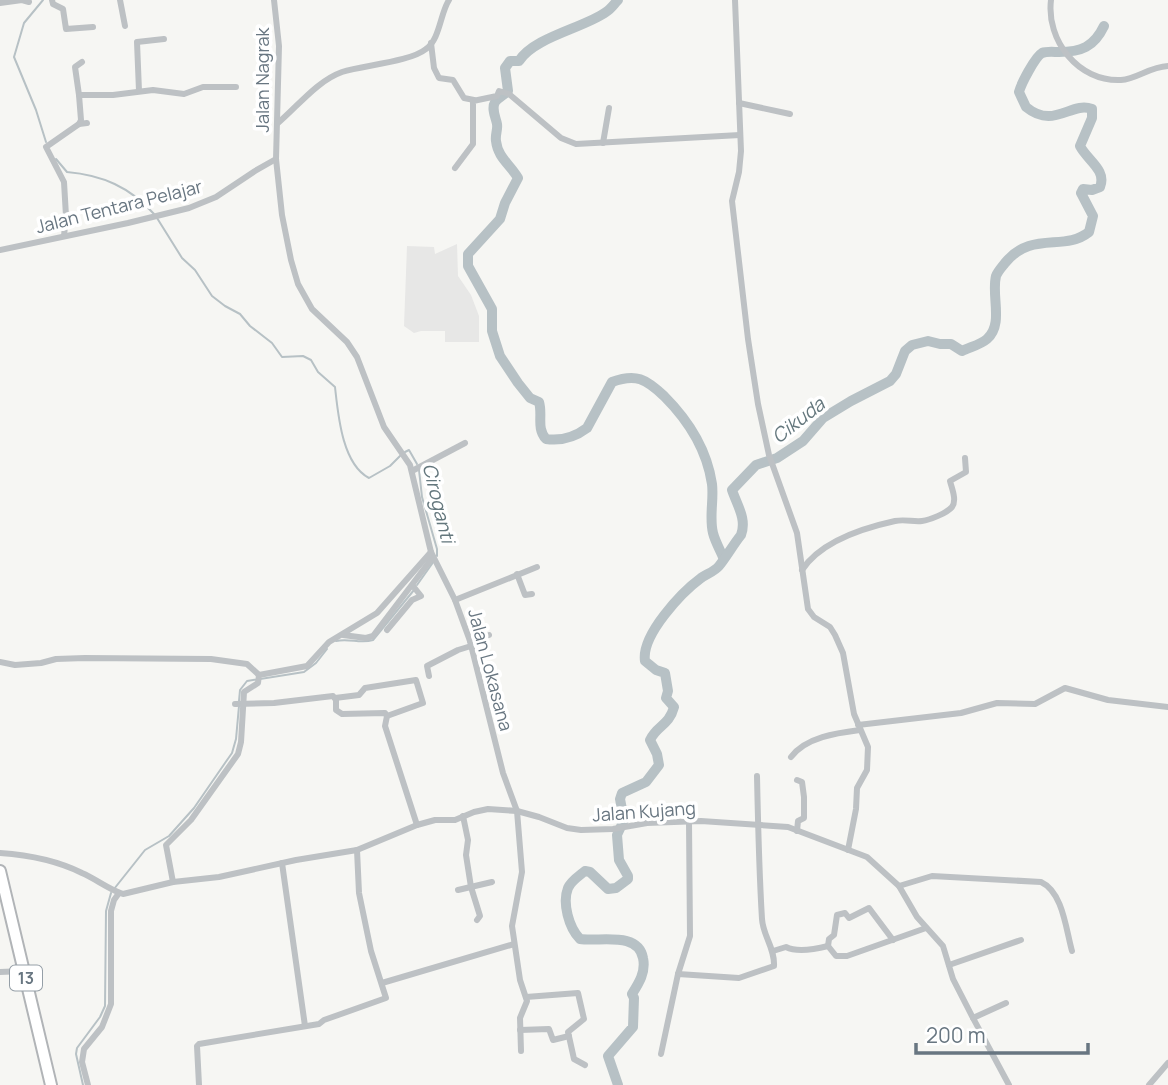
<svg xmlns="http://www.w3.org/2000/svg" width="1168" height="1085" viewBox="0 0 1168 1085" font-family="Manrope,sans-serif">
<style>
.built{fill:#e7e7e6}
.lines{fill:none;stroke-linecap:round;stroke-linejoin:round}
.stream{stroke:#b7c1c5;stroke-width:2}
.river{stroke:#b7c1c5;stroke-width:10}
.highway-casing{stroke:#b1b4b7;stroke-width:14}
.street{stroke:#bdc1c4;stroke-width:6}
.highway{stroke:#fff;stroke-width:10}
.labels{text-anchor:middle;stroke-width:7;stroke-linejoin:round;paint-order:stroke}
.shield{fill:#fff;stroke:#959fa7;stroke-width:2}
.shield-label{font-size:16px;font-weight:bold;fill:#687681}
.street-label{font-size:18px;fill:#687681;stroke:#fff}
.water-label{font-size:19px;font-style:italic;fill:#64777d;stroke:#fff}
</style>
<rect width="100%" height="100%" fill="#f6f6f3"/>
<path class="built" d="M457,244L458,276L471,295L479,316V342H445V331H421L414,333L404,326L407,246L434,247L435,254Z"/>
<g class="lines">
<g class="stream">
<path d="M43,0L24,23L14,57L36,110L46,142"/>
<path d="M56,159L67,172C102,175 130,187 154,214"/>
<path d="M157,218L182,258L195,270L212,296L225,306L240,314L250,326L272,343L282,357L303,356L311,360L318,372L335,387C338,414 342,464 369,478L390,466L400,456"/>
<path d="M405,452L409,450L417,464"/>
<path d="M419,470L422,497L437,549V556"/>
<path d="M417,585L434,561"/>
<path d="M336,641C349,638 361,644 373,640L414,590"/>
<path d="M239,701L240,690L247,681L304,672L316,663L327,649"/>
<path d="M114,889L145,850L169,836L194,808L225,763L232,753L236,739L239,706"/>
<path d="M83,1085L76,1054L77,1048L100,1017L105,1006L106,911L111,893"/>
</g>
<g class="river">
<path d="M618,0C614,4 611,9 606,12C584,28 534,37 519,61H510L505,68L508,91C504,95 498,98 495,102C491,109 496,118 497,124C498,130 495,134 496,141C498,158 510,164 518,178L505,203L500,219L468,254V266L492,309V331L500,356L518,383L530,398L539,402C543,415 536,428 546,439C560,441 575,437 587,428L612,382C636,373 646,379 664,396C688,420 707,450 712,484C714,500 709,517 713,533C715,541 720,550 723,557"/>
<path d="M618,1085L608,1056L633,1027L634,998L632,994C639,983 646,972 643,958C638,931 600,942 580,939C569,928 562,903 568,888C571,881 579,876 585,871L590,872L608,889L616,888L628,879V876L619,860L617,835L624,820L620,799L622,793L646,782L659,765L657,754L650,740C657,725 669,726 674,707L666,698L668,691L665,673L656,670L645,661C641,635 682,592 701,578C707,574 715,571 719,566C727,556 733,545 741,535C747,519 737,505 732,490L756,465L777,458L803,441L823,418L851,401L890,381L896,374L905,351L912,345L928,341L940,344H951L962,351C970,347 980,345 987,339C1004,324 991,296 996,276C998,271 1002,267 1005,263C1032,230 1064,252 1089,232L1093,216L1081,193L1083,189L1092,190L1100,187C1107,170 1087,160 1080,146L1092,118V109C1071,101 1054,130 1026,107L1019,92C1021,84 1035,57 1042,53C1047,51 1054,52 1059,52C1081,52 1094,47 1104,26"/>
</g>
<defs>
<path id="highway" d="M0,871L51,1085"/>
</defs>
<use href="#highway" class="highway-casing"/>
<g class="street">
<path d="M52,0L53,4L63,9L66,29L93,27"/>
<path d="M120,0L125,26"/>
<path d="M274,0L279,46L276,159L282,215L291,260L298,284L312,309L347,342L357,357L384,427L410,465L431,552L455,600L470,641L503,773L517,811L522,872L512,926L520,980L527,1001L520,1018L521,1051"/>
<path d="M735,0L741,151L739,172L732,201L748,339L758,404L769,455L797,533L808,609L814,617L830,627L835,635L843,653L854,714L868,747L867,770L857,788L856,809L848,850"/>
<path d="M1051,0C1046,40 1078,82 1121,80C1137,79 1149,67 1168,66"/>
<path d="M0,3L22,0L29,2"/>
<path d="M431,43L434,68L439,78L453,80L464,98L474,100"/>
<path d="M139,91L137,42L164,39"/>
<path d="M79,95L75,67L82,62"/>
<path d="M739,103L790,114"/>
<path d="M278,123C298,106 317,81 342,72C364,65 410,62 426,49C440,39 440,14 449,0"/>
<path d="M79,124L81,120L79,95H113L153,90L184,94L203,87H236"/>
<path d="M603,143L609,108"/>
<path d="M455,168L473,144V101L497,96L499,91L509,94L561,138L576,144L740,135"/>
<path d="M64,236L66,216L64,182L46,147L79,124L87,123"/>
<path d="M0,250L128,223L189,208L216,197L255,171L276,159"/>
<path d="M412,471L465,443"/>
<path d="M802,570C821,541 863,528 895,521C905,519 913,522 922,521C930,520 947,513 952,507C957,500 952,489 950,481L966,472L965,458"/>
<path d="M517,574L525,595L532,594"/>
<path d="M455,600L537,567"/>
<path d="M387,630L412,600L421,596L413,586"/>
<path d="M343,635L366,638L373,636L433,557"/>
<path d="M470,641L489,635"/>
<path d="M0,662L15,665L41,663L56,659L85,658L211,659L247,664L259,675"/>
<path d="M429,676L427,666L458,650L471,646"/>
<path d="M335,698L359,695L365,688L416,680L423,703L387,716"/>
<path d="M235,704L274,703L333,696L336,700V710L342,714L385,713L387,716L385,726L417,825"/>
<path d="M858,725L961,713L997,703L1035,704L1065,688L1108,700L1168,707"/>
<path d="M791,757C806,737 837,733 860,730"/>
<path d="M463,816L468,840L466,855L471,887L480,916L477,920"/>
<path d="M797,831L798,821L804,818V797L802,782L797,780"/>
<path d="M0,853C29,855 56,860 82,873C96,879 108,889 123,894L173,882L219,877L296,860L357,850L417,825L435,820H455L474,812L488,809L517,811L539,817L567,828L581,830L613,829L647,823L701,821L788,827L867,857L899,886L917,917L943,946L953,979L973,1018L1009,1085"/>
<path d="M282,863L305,1026"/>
<path d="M173,882L166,845L191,820L238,754L241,742L244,692L258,683L259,675L307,666L329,642L377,613L431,552"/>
<path d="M899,886L932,876L1041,882C1063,892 1066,930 1072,951"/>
<path d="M458,890L492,882"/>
<path d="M828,946L829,939L834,935L837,915L845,913L849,918L869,908L893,940"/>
<path d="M773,951L786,947C798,953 816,949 828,946L836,956H847L926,928"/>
<path d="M949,965L1021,940"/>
<path d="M0,972L24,971"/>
<path d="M678,974L739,978L774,966C775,948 763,936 762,919C759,871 758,824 757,776"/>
<path d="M382,983L514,944"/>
<path d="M526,997L578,993L584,1019L568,1032L574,1059L585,1065"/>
<path d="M973,1018L1006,1003"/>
<path d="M520,1030L549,1029L553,1040L569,1036"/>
<path d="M661,1054L678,974L690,936L689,822"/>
<path d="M88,1085L82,1062L84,1049L102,1027L111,1004V911L114,900L119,893"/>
<path d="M199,1085L197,1046L199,1044L319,1024L324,1020L386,998L371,951L359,893L357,850"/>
<path d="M1149,1085L1168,1063"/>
</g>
<use href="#highway" class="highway"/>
</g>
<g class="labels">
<rect class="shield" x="10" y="965.5" width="32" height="25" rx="5"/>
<g class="shield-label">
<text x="26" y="984">13</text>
</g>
<g class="street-label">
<text transform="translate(263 80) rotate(-90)" y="6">Jalan Nagrak</text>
<text transform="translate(119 207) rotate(-14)" y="6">Jalan Tentara Pelajar</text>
<text transform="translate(490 670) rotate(75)" y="6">Jalan Lokasana</text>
<text transform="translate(644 812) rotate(-4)" y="6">Jalan Kujang</text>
</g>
<g class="water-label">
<text transform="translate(798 420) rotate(-38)" y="7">Cikuda</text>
<text transform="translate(439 503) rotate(76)" y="7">Ciroganti</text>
</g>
</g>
<path d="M916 1043v10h172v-10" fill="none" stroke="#687681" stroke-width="3.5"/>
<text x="926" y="1043" font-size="21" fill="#687681" stroke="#ffffff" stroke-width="5" paint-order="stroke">200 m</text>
</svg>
